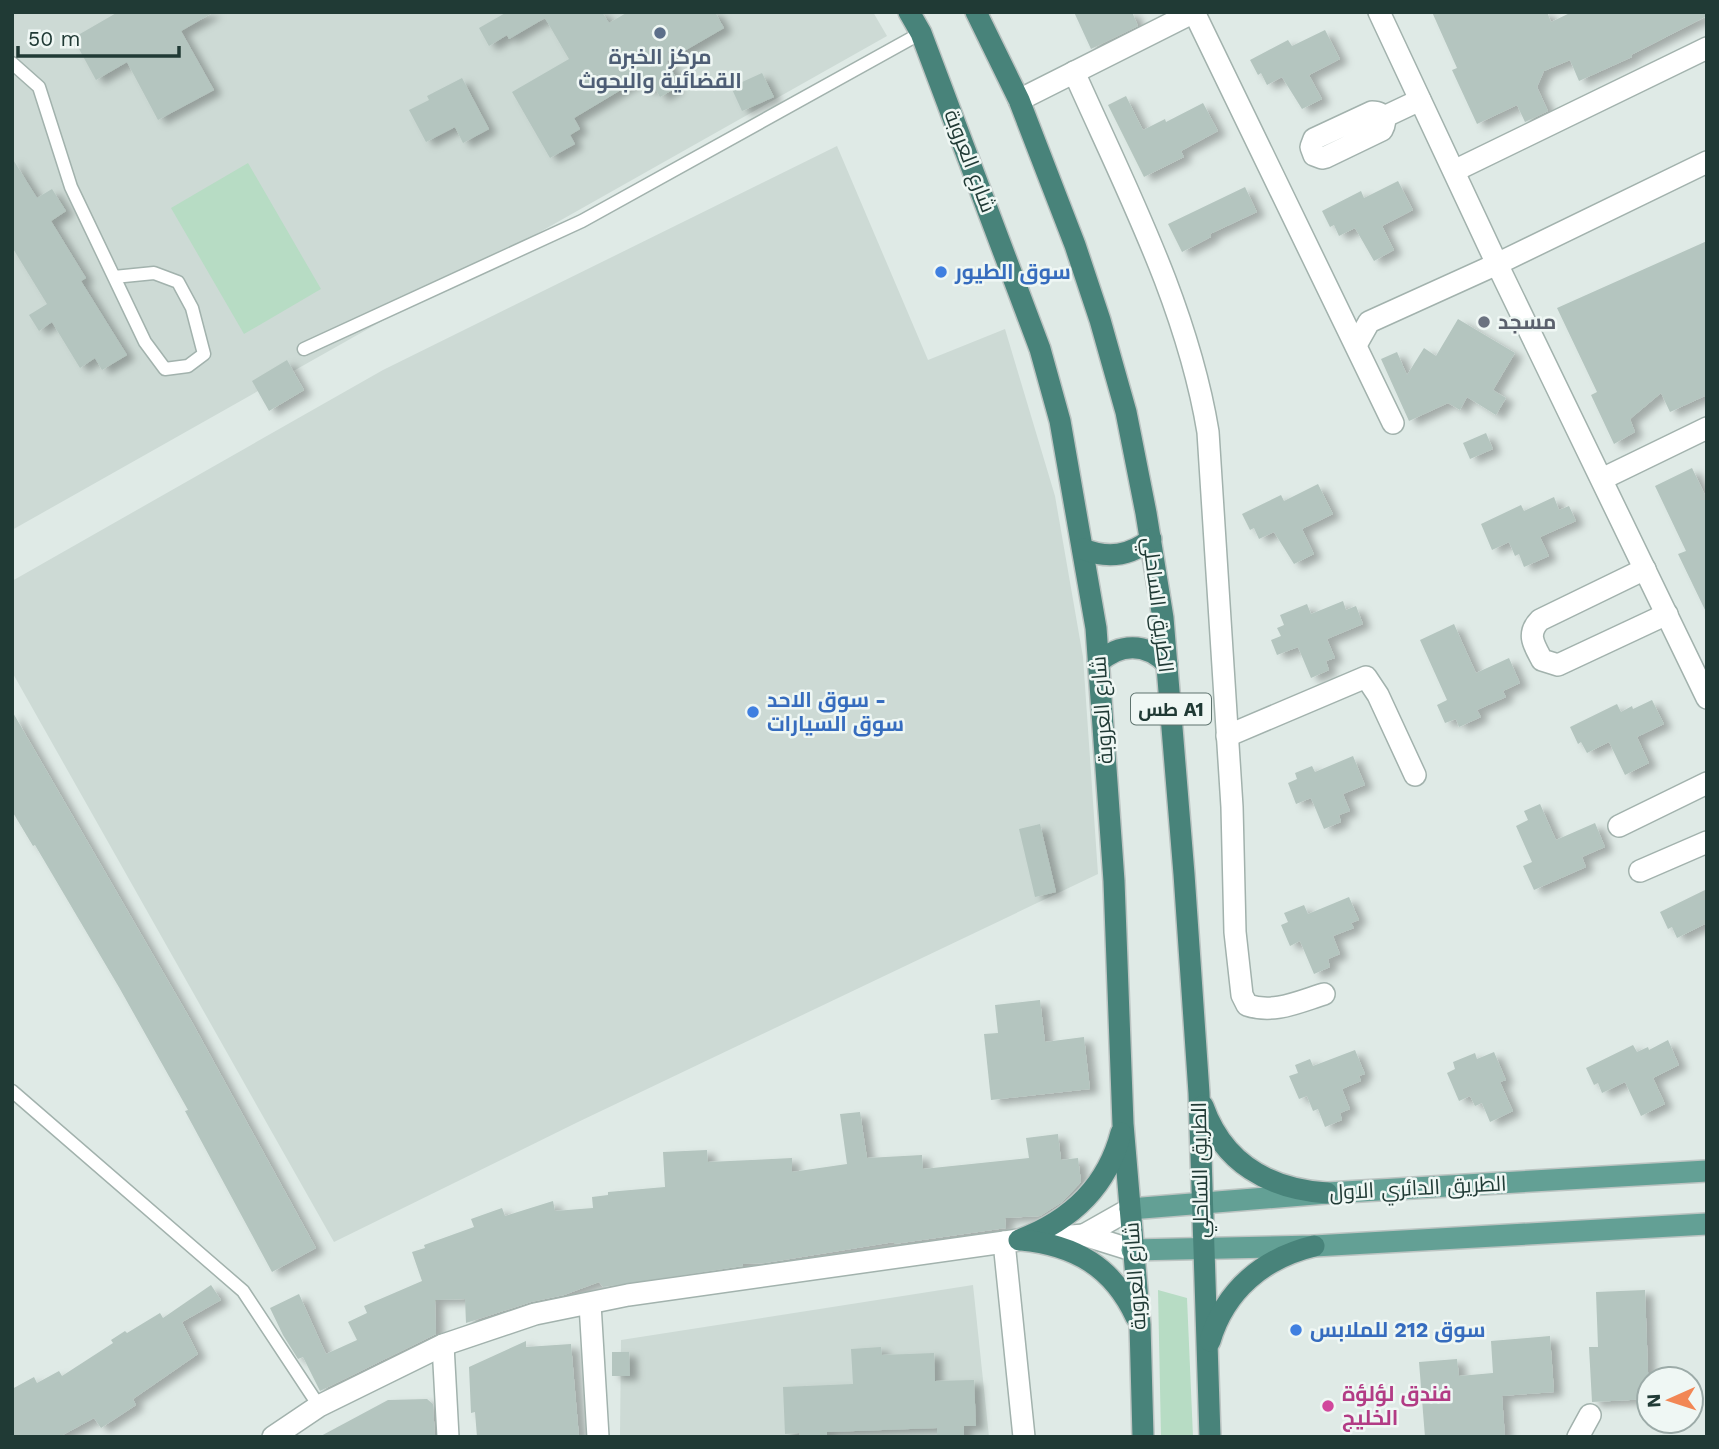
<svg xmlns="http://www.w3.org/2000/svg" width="1719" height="1449" viewBox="0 0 1719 1449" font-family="'Work Sans',Cairo,sans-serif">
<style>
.built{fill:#cddad5}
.green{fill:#b7dcc4}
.building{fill:#b4c5bf;filter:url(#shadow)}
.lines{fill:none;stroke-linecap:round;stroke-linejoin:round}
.service-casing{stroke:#a2b2ad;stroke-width:15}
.minor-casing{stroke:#a2b2ad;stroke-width:24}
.tertiary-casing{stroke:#a2b2ad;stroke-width:24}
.primary-casing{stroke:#bcc4c2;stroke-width:24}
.trunk-casing{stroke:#bcc4c2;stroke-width:24}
.service{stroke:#fff;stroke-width:12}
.minor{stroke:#fff;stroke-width:21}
.tertiary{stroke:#fff;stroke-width:21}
.primary{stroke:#63a095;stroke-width:21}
.trunk{stroke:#48837a;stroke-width:21}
.service-dot{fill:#5c6f8a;stroke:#eff7f4;stroke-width:2.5}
.shop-dot{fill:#3f7fe0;stroke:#eff7f4;stroke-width:2.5}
.worship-dot{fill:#6b7280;stroke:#eff7f4;stroke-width:2.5}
.hotel-dot{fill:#d1479c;stroke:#eff7f4;stroke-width:2.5}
.labels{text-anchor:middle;stroke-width:5;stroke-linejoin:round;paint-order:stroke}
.shield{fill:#eff7f4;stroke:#5e736e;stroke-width:2}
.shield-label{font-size:19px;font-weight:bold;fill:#203a35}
.service-label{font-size:21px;font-weight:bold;fill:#4e5e75;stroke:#eff7f4}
.street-label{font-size:21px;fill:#203a35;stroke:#eff7f4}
.shop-label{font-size:21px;font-weight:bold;fill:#366cbe;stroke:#eff7f4;text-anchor:start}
.worship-label{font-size:21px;font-weight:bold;fill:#5b616d;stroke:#eff7f4;text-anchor:start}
.hotel-label{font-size:21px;font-weight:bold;fill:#b23c85;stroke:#eff7f4;text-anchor:start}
</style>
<defs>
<filter id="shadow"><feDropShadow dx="8" dy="4.5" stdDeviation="3.5" flood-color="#0004"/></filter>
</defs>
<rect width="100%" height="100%" fill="#dfeae6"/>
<g class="built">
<path d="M12,12H873L887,36L12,530Z"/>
<path d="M837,146L928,360L1005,329L1055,496L1083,657L1098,874L578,1122L334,1242L12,672V581L383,370Z"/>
<path d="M973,1285L989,1437H620L621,1340Z"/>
</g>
<g class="green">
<path d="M248,163L321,289L244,334L171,208Z"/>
<path d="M1158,1290L1187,1298L1193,1437H1161Z"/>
</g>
<g class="building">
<path d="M118,12H214L181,31L214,90L158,120L127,62L96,80L73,38Z"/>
<path d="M507,12H602L609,23L628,12H715L724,28L667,61L675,76L670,79L676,88L660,97L654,86L646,90L639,79L574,118L580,129L570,135L575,144L550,158L512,92L569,59L545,18L509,39L507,35L489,46L479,28Z"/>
<path d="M1074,12H1132L1138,26L1091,49Z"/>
<path d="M1432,12H1547L1551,22L1572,12H1707V16L1631,55L1632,57L1579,81L1570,60L1544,71L1537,87L1548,111L1525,122L1517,105L1477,124L1452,70L1457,68Z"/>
<path d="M1325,30L1340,59L1309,75L1322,99L1302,109L1282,77L1267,85L1261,73L1258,75L1250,60L1288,40L1292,46Z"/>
<path d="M762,73L774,97L742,111L731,87Z"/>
<path d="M462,78L489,129L463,143L455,127L426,142L409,110L429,100L427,96Z"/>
<path d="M1126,96L1143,130L1165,119L1166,122L1203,103L1218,131L1181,151L1184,157L1144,177L1108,105Z"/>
<path d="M12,158L37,198L52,189L66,211L51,221L86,278L81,281L127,355L102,370L95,358L80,368L52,322L39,331L29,315L47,304L12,247Z"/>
<path d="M1398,181L1413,210L1382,226L1394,250L1374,261L1355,228L1339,236L1334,225L1330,227L1322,211L1361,191L1364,198Z"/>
<path d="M1245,187L1257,212L1210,234L1211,237L1182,252L1168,224Z"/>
<path d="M1707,241V395L1670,412L1661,393L1630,419L1635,432L1614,444L1591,395L1597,392L1557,308Z"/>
<path d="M1458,319L1515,353L1493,390L1506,398L1496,415L1467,397L1460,410L1448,403L1409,421L1381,359L1397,352L1407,375L1424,348L1436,356Z"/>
<path d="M287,360L304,390L269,411L252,381Z"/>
<path d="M1486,433L1493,449L1470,459L1463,443Z"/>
<path d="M1692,468L1707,499V614L1678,554L1686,551L1655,486Z"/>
<path d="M1318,484L1333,514L1302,529L1314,554L1294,564L1274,532L1259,539L1254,528L1250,530L1242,514L1281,495L1284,501Z"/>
<path d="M1554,497L1559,510L1569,506L1576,521L1540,537L1549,556L1524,567L1519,554L1515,556L1509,542L1492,550L1481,524L1521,505L1524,511Z"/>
<path d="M1343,601L1346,610L1356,606L1363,624L1327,639L1335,658L1326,661L1329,670L1311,678L1298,647L1277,655L1271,640L1281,636L1277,628L1284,625L1280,615L1307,604L1311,614Z"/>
<path d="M1454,624L1476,673L1509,658L1520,683L1503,691L1506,697L1477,710L1481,717L1459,727L1456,719L1445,723L1437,705L1447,700L1420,640Z"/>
<path d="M1652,700L1664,724L1637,737L1649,763L1625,775L1609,742L1587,753L1581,742L1578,744L1570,727L1617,704L1621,712L1632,706L1633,709Z"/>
<path d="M12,711L192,1022L316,1248L272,1272L185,1111L188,1110L120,989L35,845L33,846L12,811Z"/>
<path d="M1353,756L1365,785L1343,794L1350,811L1339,815L1341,822L1324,829L1311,798L1296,804L1288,783L1297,779L1295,773L1312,766L1315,772Z"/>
<path d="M1540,804L1556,840L1595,823L1605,847L1582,857L1586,867L1534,890L1523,866L1532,862L1516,826L1528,820L1524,811Z"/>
<path d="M1040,824L1056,892L1035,897L1019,829Z"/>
<path d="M1707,889V923L1677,938L1672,927L1668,929L1660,912Z"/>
<path d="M1349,897L1359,920L1351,923L1354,928L1333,936L1340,954L1328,959L1330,967L1314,974L1300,941L1290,946L1281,925L1288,922L1284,913L1304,905L1308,914Z"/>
<path d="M1040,1000L1045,1042L1084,1037L1090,1089L991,1100L984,1034L998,1033L995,1005Z"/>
<path d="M1668,1040L1679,1065L1653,1078L1665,1104L1641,1116L1625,1082L1602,1093L1598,1083L1594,1085L1586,1068L1633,1045L1637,1052L1648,1047L1649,1050Z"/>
<path d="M1355,1050L1365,1074L1359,1076L1361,1081L1342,1089L1350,1109L1340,1113L1342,1120L1325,1127L1318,1109L1313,1111L1307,1096L1299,1099L1289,1076L1298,1073L1295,1065L1310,1059L1313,1066Z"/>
<path d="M1494,1052L1506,1080L1500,1082L1513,1111L1490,1122L1482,1103L1475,1106L1470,1096L1459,1101L1447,1073L1455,1069L1453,1062L1475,1053L1477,1059Z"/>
<path d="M860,1112L867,1158L922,1155L923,1169L1029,1158L1026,1138L1058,1134L1061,1160L1078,1158L1081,1182L1062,1202L1040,1216L1005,1218L1006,1228L894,1244V1242L765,1263L742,1264L743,1266L603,1287L599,1282L564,1295L531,1302L466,1323L465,1299L435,1300L436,1334L320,1391L303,1357L298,1359L283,1335L270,1308L299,1294L326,1354L357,1340L348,1322L367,1313L364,1306L422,1281L412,1252L425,1248L424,1245L474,1227L471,1219L502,1208L505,1216L553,1201L555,1211L593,1208L592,1197L608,1195V1192L665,1187L663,1152L707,1150L708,1162L792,1158V1172L847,1164L840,1114Z"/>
<path d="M211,1285L221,1300L182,1322L198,1354L133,1399L136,1405L101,1428L94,1418L59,1437H12V1389L34,1377L37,1383L59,1371L62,1376L113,1343L111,1340L125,1331L127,1333L160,1313L163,1318Z"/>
<path d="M1645,1290L1649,1399L1592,1402L1589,1347H1598L1596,1292Z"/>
<path d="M1550,1336L1554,1392L1502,1396L1505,1437H1425L1419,1362L1457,1359L1459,1376L1493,1373L1491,1341Z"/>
<path d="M526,1341V1347L571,1344L579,1437H477L475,1412L471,1413L469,1367Z"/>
<path d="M881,1347L882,1355L934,1353L935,1381L974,1380L976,1426H964V1437H937V1428L827,1432V1437H800L799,1433L785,1434L783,1387L853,1384L851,1349Z"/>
<path d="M612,1352H629L630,1376H612Z"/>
<path d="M427,1399L433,1404L435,1437H319L388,1400Z"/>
</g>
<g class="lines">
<defs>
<g id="service">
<path d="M12,63L39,87L71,187L145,342L165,369L188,366L204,354L192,308L178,282L154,273L114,277"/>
<path d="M304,349L582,221L921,33"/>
<path d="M12,1091L243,1291L319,1406"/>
</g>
<g id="minor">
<path d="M1194,12L1393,423"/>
<path d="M1074,72C1126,189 1187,305 1208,432L1232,807L1235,932L1242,995L1247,1005C1274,1014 1298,1002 1324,994"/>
<path d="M1019,100L1194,12"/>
<path d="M1372,112C1384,112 1387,121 1382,130L1326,157L1322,158L1314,155L1311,147L1314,139Z"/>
<path d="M1384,117L1420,100"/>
<path d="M1454,171L1707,48"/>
<path d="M1356,345L1369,322L1497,264L1707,162"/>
<path d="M1602,479L1707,428"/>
<path d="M1645,569L1540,620C1526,634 1534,645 1542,660L1558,665L1667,614"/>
<path d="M1227,736L1366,677L1378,695L1415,775"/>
<path d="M1619,826L1707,783"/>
<path d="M1640,871L1707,842"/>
<path d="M1004,1242L1024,1437"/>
<path d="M590,1304L598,1437"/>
<path d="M443,1345L448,1437"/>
<path d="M1578,1437L1590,1415"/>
</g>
<g id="tertiary">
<path d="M1379,12L1497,264L1707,698"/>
<path d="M1084,1235L1130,1209"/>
<path d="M273,1437L319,1406L443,1345L535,1314L628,1295L1019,1240L1084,1235L1132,1250"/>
</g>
<g id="primary">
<path d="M1130,1209L1327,1193L1707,1171"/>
<path d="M1132,1250L1314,1246L1707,1224"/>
</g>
<g id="trunk">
<path d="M909,12L921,33L1040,349L1060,421L1096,628L1114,881L1123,1124L1140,1325L1143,1437"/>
<path d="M976,12L1019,100L1075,245L1100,320L1126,412L1146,513L1163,618L1184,874L1199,1093L1210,1437"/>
<path d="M1083,549C1108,559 1130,556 1151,539"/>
<path d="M1098,663C1119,643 1146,642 1167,664"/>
<path d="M1203,1106C1223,1163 1269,1189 1327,1193"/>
<path d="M1019,1240C1070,1221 1107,1187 1121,1133"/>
<path d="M1021,1240C1075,1245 1113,1267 1136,1317"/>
<path d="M1210,1341C1225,1290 1264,1258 1314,1246"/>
</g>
</defs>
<use href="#service" class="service-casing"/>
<use href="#minor" class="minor-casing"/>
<use href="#tertiary" class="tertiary-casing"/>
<use href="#primary" class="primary-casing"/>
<use href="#trunk" class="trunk-casing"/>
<use href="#service" class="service"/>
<use href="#minor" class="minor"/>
<use href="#tertiary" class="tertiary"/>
<use href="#primary" class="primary"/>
<use href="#trunk" class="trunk"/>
</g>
<circle class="service-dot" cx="660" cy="33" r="7"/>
<g class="shop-dot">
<circle cx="941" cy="272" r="7"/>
<circle cx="753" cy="712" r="7"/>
<circle cx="1296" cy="1330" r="7"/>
</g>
<circle class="worship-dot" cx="1484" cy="322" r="7"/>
<circle class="hotel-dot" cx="1328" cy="1406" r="7"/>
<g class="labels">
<rect class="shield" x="1131" y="693.5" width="80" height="31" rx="5"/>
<g class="shield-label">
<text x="1171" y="716">طس A1</text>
</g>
<g class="service-label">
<text x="660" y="64">مركز الخبرة<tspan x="660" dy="24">القضائية والبحوث</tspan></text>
</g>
<g class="street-label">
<text transform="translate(970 161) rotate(69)" y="7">شارع العروبة</text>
<text transform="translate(1158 605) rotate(83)" y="7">الطريق الساحلي</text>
<text transform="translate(1102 710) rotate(-94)" y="7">شارع العروبة</text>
<text transform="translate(1200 1170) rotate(-91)" y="7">الطريق الساحلي</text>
<text transform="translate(1418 1188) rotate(-3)" y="7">الطريق الدائري الاول</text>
<text transform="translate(1135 1276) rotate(-94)" y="7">شارع العروبة</text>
</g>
<g class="shop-label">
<text x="955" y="279">سوق الطيور</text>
<text x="767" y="707">سوق الاحد -<tspan x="767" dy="24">سوق السيارات</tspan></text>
<text x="1310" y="1337">سوق 212 للملابس</text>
</g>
<g class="worship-label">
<text x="1498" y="329">مسجد</text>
</g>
<g class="hotel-label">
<text x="1342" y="1401">فندق لؤلؤة<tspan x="1342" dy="24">الخليج</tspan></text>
</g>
</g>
<rect width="1719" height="1449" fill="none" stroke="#203a35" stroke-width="28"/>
<g transform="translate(1670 1400) rotate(267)"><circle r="33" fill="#eff7f4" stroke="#9caba8" stroke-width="2"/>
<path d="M0-5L12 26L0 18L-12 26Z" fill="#f28755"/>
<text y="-10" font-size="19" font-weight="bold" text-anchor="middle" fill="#203a35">N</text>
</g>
<path d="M18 46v10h161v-10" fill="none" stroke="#203a35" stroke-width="3.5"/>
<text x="28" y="46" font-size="21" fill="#203a35" stroke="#eff7f4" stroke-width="5" paint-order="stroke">50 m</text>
</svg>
